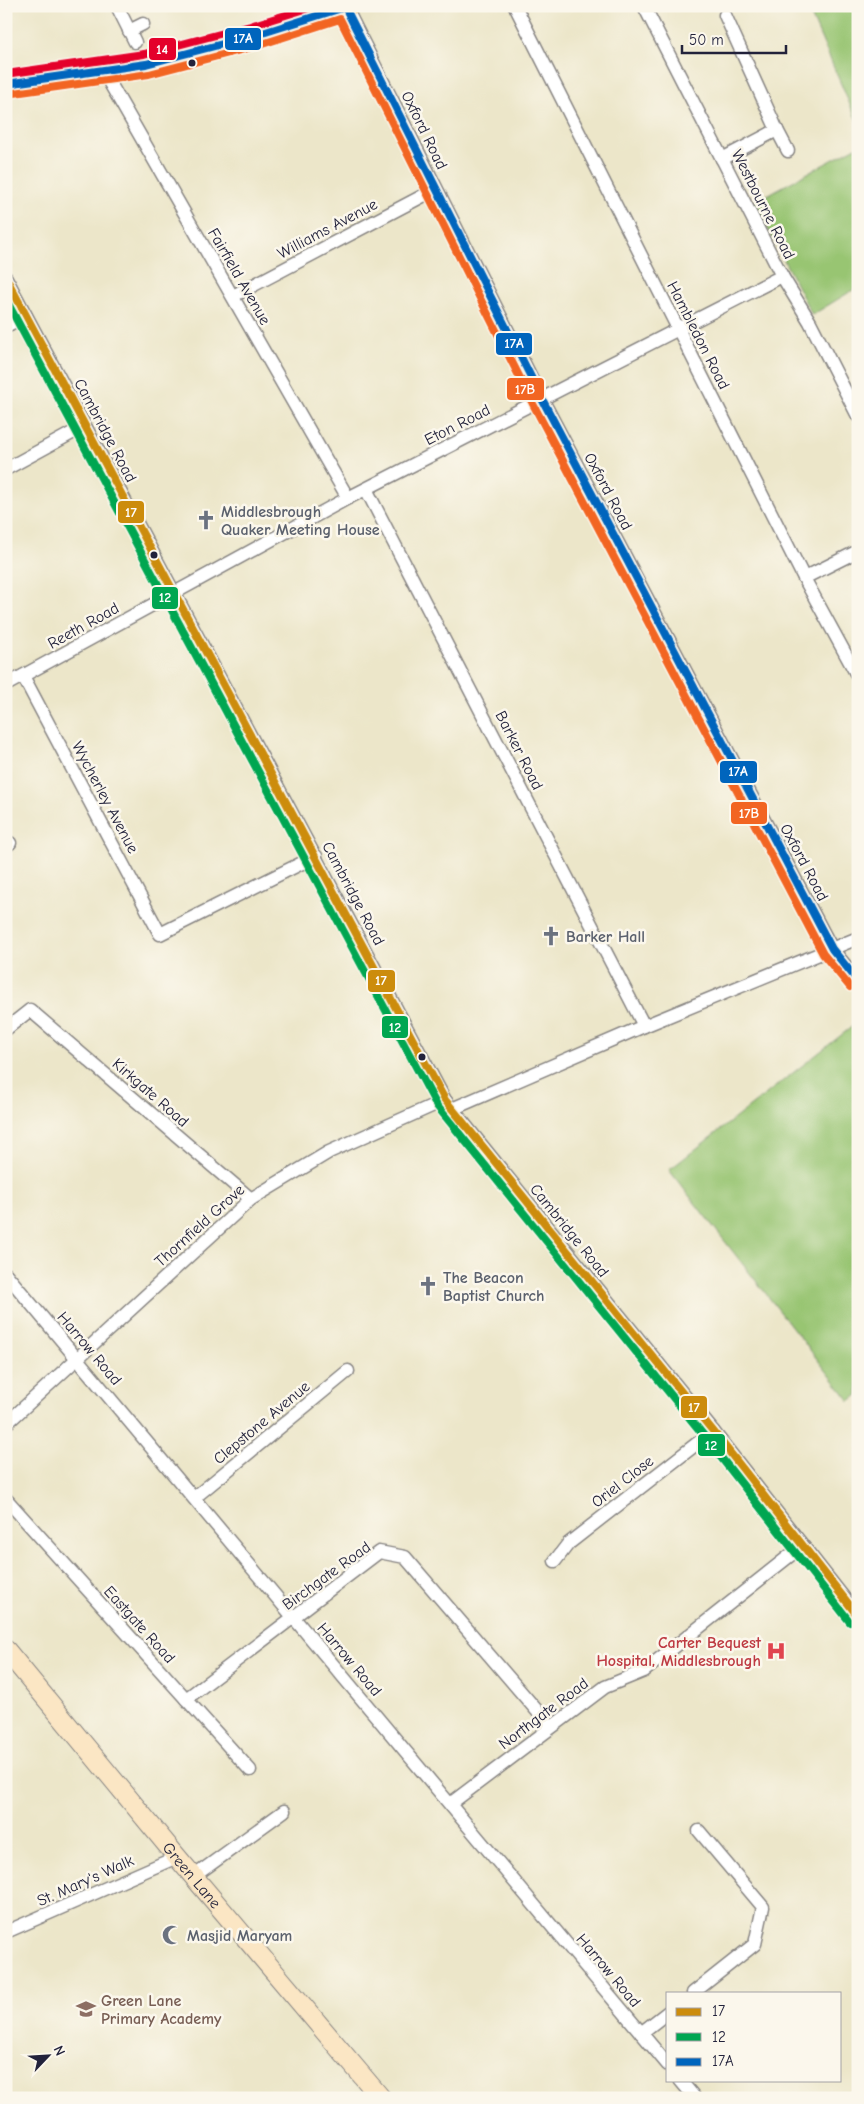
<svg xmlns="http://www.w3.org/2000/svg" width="864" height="2104" viewBox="0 0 864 2104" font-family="'Comic Neue',sans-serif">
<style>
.green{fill:#98c572;stroke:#5d7456}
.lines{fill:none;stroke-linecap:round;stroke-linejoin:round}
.street-casing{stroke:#878482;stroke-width:15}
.secondary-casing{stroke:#878482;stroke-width:21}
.primary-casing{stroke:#878482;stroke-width:22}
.street{stroke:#fff;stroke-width:12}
.secondary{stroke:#fbe6c4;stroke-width:19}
.primary{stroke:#f6c06b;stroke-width:20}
.bus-1-casing{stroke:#fbf7ec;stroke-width:11}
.bus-2-casing{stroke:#fbf7ec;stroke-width:11}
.bus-3-casing{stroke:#fbf7ec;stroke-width:11}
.bus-4-casing{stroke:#fbf7ec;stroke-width:11}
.bus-5-casing{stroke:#fbf7ec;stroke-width:11}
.bus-1{stroke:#cc8c0c;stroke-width:8}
.bus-2{stroke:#00a651;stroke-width:8}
.bus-3{stroke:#0065bd;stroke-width:8}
.bus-4{stroke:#f26522;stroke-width:8}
.bus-5{stroke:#e4002b;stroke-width:8}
.bus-dot{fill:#22223b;stroke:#fbf7ec;stroke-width:2}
.labels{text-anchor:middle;stroke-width:5;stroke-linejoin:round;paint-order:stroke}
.street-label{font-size:16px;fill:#22223b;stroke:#fbf7ec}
.worship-label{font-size:16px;font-weight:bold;fill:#5b616d;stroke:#fbf7ec;text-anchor:start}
.health-label{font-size:16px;font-weight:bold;fill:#be3a42;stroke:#fbf7ec;text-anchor:end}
.education-label{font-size:16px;font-weight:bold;fill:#785e54;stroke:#fbf7ec;text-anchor:start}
.line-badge{stroke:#fbf7ec;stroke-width:2}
.badge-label{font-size:14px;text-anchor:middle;font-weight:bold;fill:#fff}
</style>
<rect width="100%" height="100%" fill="#fbf7ec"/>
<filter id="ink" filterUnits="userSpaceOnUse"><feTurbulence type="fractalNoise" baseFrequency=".02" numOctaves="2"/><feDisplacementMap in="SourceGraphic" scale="10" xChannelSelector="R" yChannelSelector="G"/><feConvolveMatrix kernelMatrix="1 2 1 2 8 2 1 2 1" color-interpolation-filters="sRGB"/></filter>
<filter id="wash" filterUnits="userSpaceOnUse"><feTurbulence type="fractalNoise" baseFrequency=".0096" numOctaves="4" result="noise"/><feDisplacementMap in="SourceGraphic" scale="20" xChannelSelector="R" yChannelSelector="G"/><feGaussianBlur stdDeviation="1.12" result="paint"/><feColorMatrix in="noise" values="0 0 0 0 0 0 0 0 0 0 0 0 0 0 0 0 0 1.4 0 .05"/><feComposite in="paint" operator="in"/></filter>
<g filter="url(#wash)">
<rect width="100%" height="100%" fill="#ece6c9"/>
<g class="green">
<path d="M807,6H858V123Z"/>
<path d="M858,146V287L812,315L754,202Z"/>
<path d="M858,1022V1395L850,1401L669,1170Z"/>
</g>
</g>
<g filter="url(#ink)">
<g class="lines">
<defs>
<g id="street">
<path d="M117,6L135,42"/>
<path d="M345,6L542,399L832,949L858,981"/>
<path d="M515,6L804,578L858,677"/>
<path d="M644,6L782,276L810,322L858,416"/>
<path d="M129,31L143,24"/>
<path d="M103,71L348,498"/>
<path d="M777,130L788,151"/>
<path d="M722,159L777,130L725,15"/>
<path d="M6,278L445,1100L713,1431L858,1616"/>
<path d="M233,296L436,189"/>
<path d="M6,326L26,316"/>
<path d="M6,469L85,426"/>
<path d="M366,489L644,1026"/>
<path d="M804,578L858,551"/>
<path d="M23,676L160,934L316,856"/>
<path d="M6,685L348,498L782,276"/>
<path d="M6,846L10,843"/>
<path d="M6,1029L30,1010L251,1199"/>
<path d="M452,1109L644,1026L858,938"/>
<path d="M6,1274L668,2065"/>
<path d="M6,1424L251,1199L329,1152L445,1100"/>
<path d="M194,1498L348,1371"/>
<path d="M6,1499L250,1770"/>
<path d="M555,1561L568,1544L713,1431"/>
<path d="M186,1699L379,1552L405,1557L551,1727"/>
<path d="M450,1804L605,1687L644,1671L802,1546"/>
<path d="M193,1877L284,1811"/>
<path d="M6,1932L177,1857"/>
<path d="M693,1993L755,1944L763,1907L699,1831"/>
<path d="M641,2033L668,2012"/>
<path d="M680,2080L695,2098"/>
</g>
<g id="secondary">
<path id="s1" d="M6,1650L177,1857L381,2098"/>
</g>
<path id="primary" d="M6,84L146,64L253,36L349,6"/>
</defs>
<use href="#street" class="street-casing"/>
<use href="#secondary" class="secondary-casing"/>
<use href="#primary" class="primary-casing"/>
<use href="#street" class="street"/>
<use href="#secondary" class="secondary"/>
<use href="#primary" class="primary"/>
<defs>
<path id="bus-1" d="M6,278L445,1100L713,1431L858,1616"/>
<path id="bus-2" d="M6,300L437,1106L705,1437L850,1622"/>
<path id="bus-3" d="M6,84L146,64L253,36L345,7L542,399L832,949L858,981"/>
<path id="bus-4" d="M7,94L149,74L256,46L340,19L533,404L823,954L850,987"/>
<path id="bus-5" d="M6,74L144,54L250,26L315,6"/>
</defs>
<use href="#bus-1" class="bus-1-casing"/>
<use href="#bus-2" class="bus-2-casing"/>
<use href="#bus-3" class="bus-3-casing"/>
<use href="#bus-4" class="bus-4-casing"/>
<use href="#bus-5" class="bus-5-casing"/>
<use href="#bus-1" class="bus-1"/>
<use href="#bus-2" class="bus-2"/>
<use href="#bus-3" class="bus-3"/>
<use href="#bus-4" class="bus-4"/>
<use href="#bus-5" class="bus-5"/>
</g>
</g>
<defs>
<symbol id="church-bare" viewBox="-9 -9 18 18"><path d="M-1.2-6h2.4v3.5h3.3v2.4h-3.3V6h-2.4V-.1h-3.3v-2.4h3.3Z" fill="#6b7280" stroke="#fbf7ec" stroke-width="2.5" paint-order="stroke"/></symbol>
<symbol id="hospital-bare" viewBox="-9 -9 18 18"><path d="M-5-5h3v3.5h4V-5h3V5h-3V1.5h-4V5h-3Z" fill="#e0444e" stroke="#fbf7ec" stroke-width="2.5" paint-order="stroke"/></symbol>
<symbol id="mosque-bare" viewBox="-9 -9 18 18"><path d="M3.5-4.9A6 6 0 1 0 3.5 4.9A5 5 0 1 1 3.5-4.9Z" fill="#6b7280" stroke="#fbf7ec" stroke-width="2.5" paint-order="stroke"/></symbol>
<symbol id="school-bare" viewBox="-9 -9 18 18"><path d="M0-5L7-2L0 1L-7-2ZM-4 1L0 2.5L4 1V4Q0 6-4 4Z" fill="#8d6e63" stroke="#fbf7ec" stroke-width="2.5" paint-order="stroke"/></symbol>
</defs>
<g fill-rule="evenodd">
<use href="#church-bare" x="192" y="506" width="28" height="28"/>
<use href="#church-bare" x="537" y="922" width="28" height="28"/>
<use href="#church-bare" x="414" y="1272" width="28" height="28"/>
<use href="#hospital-bare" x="762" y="1637" width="28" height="28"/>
<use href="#mosque-bare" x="158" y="1921" width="28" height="28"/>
<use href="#school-bare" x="72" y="1995" width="28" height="28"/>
</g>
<g class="bus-dot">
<circle cx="192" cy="63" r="4.5"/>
<circle cx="154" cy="555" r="4.5"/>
<circle cx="422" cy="1057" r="4.5"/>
</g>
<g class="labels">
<g class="street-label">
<text transform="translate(425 130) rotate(64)" y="6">Oxford Road</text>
<text transform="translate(764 204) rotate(63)" y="6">Westbourne Road</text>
<text transform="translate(327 228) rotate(-28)" y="6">Williams Avenue</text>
<text transform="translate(240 276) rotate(60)" y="6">Fairfield Avenue</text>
<text transform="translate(699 335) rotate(63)" y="6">Hambledon Road</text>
<text transform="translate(457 424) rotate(-27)" y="6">Eton Road</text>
<text transform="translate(106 430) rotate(62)" y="6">Cambridge Road</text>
<text transform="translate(609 491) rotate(62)" y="6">Oxford Road</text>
<text transform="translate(83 625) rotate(-29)" y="6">Reeth Road</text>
<text transform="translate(520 750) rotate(63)" y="6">Barker Road</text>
<text transform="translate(106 797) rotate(62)" y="6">Wycherley Avenue</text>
<text transform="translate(805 862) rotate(62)" y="6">Oxford Road</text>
<text transform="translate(354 893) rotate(62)" y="6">Cambridge Road</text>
<text transform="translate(151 1092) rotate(41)" y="6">Kirkgate Road</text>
<text transform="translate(199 1225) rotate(-42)" y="6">Thornfield Grove</text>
<text transform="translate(570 1230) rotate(51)" y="6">Cambridge Road</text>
<text transform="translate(90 1348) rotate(50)" y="6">Harrow Road</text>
<text transform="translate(261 1422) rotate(-40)" y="6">Clepstone Avenue</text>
<text transform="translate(622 1481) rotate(-38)" y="6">Oriel Close</text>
<text transform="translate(326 1575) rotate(-36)" y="6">Birchgate Road</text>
<text transform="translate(140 1624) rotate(48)" y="6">Eastgate Road</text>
<text transform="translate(350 1659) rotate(50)" y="6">Harrow Road</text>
<text transform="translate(543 1713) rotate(-37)" y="6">Northgate Road</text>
<text dy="6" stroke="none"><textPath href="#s1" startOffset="292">Green Lane</textPath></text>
<text transform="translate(85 1880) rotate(-24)" y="6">St. Mary's Walk</text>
<text transform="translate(609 1970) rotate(50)" y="6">Harrow Road</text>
</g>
<g class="worship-label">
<text x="221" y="517">Middlesbrough<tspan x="221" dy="18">Quaker Meeting House</tspan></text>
<text x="566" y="942">Barker Hall</text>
<text x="443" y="1283">The Beacon<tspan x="443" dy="18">Baptist Church</tspan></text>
<text x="187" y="1941">Masjid Maryam</text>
</g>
<g class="health-label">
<text x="761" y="1648">Carter Bequest<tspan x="761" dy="18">Hospital, Middlesbrough</tspan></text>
</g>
<g class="education-label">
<text x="101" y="2006">Green Lane<tspan x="101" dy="18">Primary Academy</tspan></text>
</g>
</g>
<g class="line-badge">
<rect x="224" y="27" width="38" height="24" rx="5" fill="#0065bd"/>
<rect x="148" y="37" width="29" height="24" rx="5" fill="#e4002b"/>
<rect x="495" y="332" width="38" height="24" rx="5" fill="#0065bd"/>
<rect x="506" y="377" width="39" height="24" rx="5" fill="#f26522"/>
<rect x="117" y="500" width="28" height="24" rx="5" fill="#cc8c0c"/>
<rect x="151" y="586" width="28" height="24" rx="5" fill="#00a651"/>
<rect x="719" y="760" width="39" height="24" rx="5" fill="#0065bd"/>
<rect x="730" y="801" width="38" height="24" rx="5" fill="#f26522"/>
<rect x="367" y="969" width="29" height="24" rx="5" fill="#cc8c0c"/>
<rect x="381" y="1015" width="28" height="24" rx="5" fill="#00a651"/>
<rect x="680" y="1395" width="28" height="24" rx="5" fill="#cc8c0c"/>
<rect x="697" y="1433" width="29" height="24" rx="5" fill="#00a651"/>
</g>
<g class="badge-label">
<text x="243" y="43">17A</text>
<text x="162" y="54">14</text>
<text x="514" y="348">17A</text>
<text x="525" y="394">17B</text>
<text x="131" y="517">17</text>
<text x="165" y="602">12</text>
<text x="738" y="776">17A</text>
<text x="749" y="818">17B</text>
<text x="381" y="985">17</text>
<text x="395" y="1032">12</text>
<text x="694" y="1412">17</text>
<text x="711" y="1450">12</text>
</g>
<rect width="864" height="2104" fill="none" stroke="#fbf7ec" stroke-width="25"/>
<rect x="666" y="1992" width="175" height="90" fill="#fbf7ec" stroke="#a4a2a5"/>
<rect x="676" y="2008" width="25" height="8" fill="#cc8c0c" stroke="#a4a2a5"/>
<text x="712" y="2016" font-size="15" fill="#22223b">17</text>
<rect x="676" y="2033" width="25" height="8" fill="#00a651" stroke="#a4a2a5"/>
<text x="712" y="2042" font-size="15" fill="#22223b">12</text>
<rect x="676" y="2058" width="25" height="8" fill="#0065bd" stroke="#a4a2a5"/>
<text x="712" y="2066" font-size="15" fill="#22223b">17A</text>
<g transform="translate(48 2056) rotate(65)" stroke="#fbf7ec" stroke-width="4" paint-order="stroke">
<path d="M0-4L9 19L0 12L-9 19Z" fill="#22223b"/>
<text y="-8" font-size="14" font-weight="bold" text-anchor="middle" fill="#22223b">N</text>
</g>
<path d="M682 45v8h104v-8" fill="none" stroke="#22223b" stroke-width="2.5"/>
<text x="689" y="45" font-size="15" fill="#22223b" stroke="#fbf7ec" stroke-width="4" paint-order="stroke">50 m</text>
</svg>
